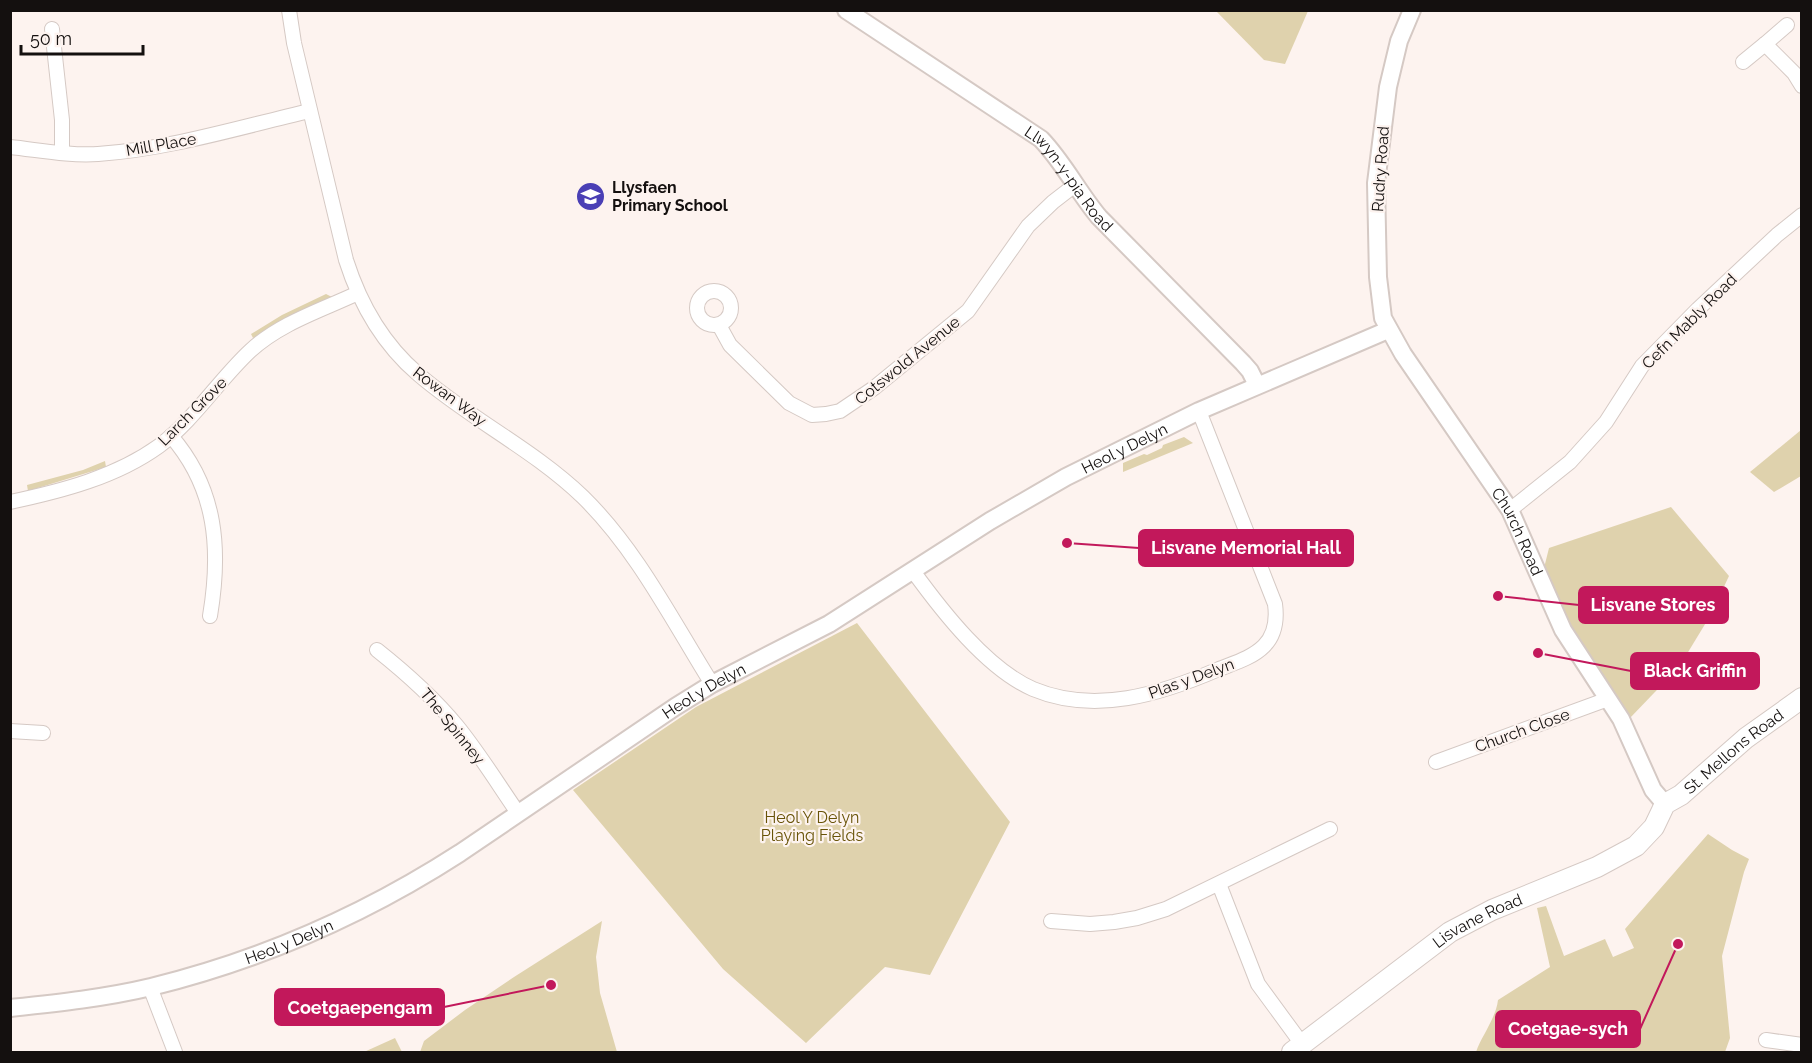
<svg xmlns="http://www.w3.org/2000/svg" width="1812" height="1063" viewBox="0 0 1812 1063" font-family="Raleway,sans-serif">
<style>
.green{fill:#dfd2ad}
.lines{fill:none;stroke-linecap:round;stroke-linejoin:round}
.minor-casing{stroke:#d5c9c4;stroke-width:16}
.tertiary-casing{stroke:#d5c9c4;stroke-width:20}
.secondary-casing{stroke:#d5c9c4;stroke-width:22}
.minor{stroke:#fff;stroke-width:14}
.tertiary{stroke:#fff;stroke-width:16}
.secondary{stroke:#fff;stroke-width:20}
.labels{text-anchor:middle;stroke-width:4.5;stroke-linejoin:round;paint-order:stroke}
.street-label{font-size:16px;fill:#14100f;stroke:#fdf3ef}
.poi-label{font-size:16px;font-weight:bold;fill:#14100f;stroke:#fdf3ef;text-anchor:start}
.park-label{font-size:16px;fill:#685307;stroke:#fdf3ef}
.leader{fill:none;stroke:#c2185b;stroke-width:2}
.callout-dot{fill:#c2185b;stroke:#fdf3ef;stroke-width:2}
.callout{fill:#c2185b;stroke:#c2185b;stroke-width:2}
.callout-label{font-size:18px;text-anchor:middle;font-weight:bold;fill:#fff}
</style>
<rect width="100%" height="100%" fill="#fdf3ef"/>
<g class="green">
<path d="M1216,11H1308L1285,64L1264,60Z"/>
<path d="M326,294L332,297L283,320L256,337L253,338L251,334L282,315Z"/>
<path d="M1801,430V476L1774,492L1750,472Z"/>
<path d="M1184,437L1193,443L1123,472V463L1144,454L1147,455L1162,448L1163,445Z"/>
<path d="M105,461L106,467L28,491L27,485L83,470Z"/>
<path d="M1671,507L1729,576L1710,616L1679,667L1629,719L1562,611L1544,568L1549,548Z"/>
<path d="M857,623L1010,822L930,975L885,967L806,1043L723,969L573,790L696,707Z"/>
<path d="M1708,834L1732,850L1749,859L1744,872L1722,956L1730,1038L1725,1052H1476C1482,1035 1496,1018 1498,1000L1550,967L1537,908L1546,906L1564,956L1605,939L1613,957L1634,948L1625,929Z"/>
<path d="M602,921L596,957L600,993L617,1052H420L424,1041L465,1010L514,977Z"/>
<path d="M395,1038L402,1052H364Z"/>
</g>
<g class="lines">
<defs>
<g id="minor">
<path d="M289,10L294,43L346,260C360,304 383,344 418,374C470,419 533,449 583,497C637,550 672,620 712,684"/>
<path d="M1787,25L1765,44L1794,73L1802,86"/>
<path d="M52,29L62,120V153"/>
<path d="M1743,62L1765,44"/>
<path d="M10,147C39,150 69,156 98,154C170,149 240,127 310,111"/>
<circle cx="714" cy="308" r="17"/>
<path d="M719,325L730,345L789,403L812,415L826,414L840,411L874,388L968,311L1028,226L1053,202L1075,185"/>
<path d="M171,436C217,489 221,550 210,616"/>
<path d="M10,502C62,491 116,477 159,446C194,420 218,381 250,351C280,323 322,310 358,293"/>
<path d="M1510,510L1570,462L1606,422L1642,366L1698,309L1777,235L1802,215"/>
<path d="M913,571C942,611 987,669 1033,689C1095,715 1161,694 1219,669C1234,663 1252,658 1264,646C1275,635 1277,619 1275,604L1199,411"/>
<path d="M377,650C406,673 433,697 457,726C479,753 498,784 518,813"/>
<path d="M10,731L43,733"/>
<path d="M1436,762L1608,699"/>
<path d="M1219,884L1258,984L1302,1044"/>
<path d="M1051,921L1090,924L1114,922L1137,918L1166,909L1330,829"/>
<path d="M150,987L175,1052"/>
<path d="M1766,1040L1802,1045"/>
</g>
<g id="tertiary">
<path id="s1" d="M846,10L1041,139C1064,163 1078,192 1099,217L1243,363L1250,371L1257,385"/>
<path id="s2" d="M1412,10L1399,41L1388,87L1376,183L1378,277L1383,318L1403,354L1510,510L1563,630L1621,719L1653,790L1665,804"/>
<path id="s3" d="M10,1008C57,1003 105,998 151,987C261,960 364,915 460,853L675,707L712,684L829,624L990,521L1066,477L1199,411L1388,330"/>
</g>
<g id="secondary">
<path id="s4" d="M1292,1052L1450,932L1492,910L1597,867L1636,846L1654,827L1665,804L1681,795L1746,738L1802,698"/>
</g>
</defs>
<use href="#minor" class="minor-casing"/>
<use href="#tertiary" class="tertiary-casing"/>
<use href="#secondary" class="secondary-casing"/>
<use href="#minor" class="minor"/>
<use href="#tertiary" class="tertiary"/>
<use href="#secondary" class="secondary"/>
</g>
<defs>
<symbol id="school-disc" viewBox="-11 -11 22 22"><circle r="9.5" fill="#4a3fb5" stroke="#fdf3ef"/><path d="M0-5L7-2L0 1L-7-2ZM-4 1L0 2.5L4 1V4Q0 6-4 4Z" fill="#fff"/></symbol>
</defs>
<g fill-rule="evenodd">
<use href="#school-disc" x="574" y="180" width="33" height="33"/>
</g>
<g class="labels">
<g class="street-label">
<text transform="translate(161 144) rotate(-10)" y="6">Mill Place</text>
<text transform="translate(1380 169) rotate(-86)" y="6">Rudry Road</text>
<text dy="6" stroke="none"><textPath href="#s1" startOffset="282">Llwyn-y-pia Road</textPath></text>
<text transform="translate(1689 321) rotate(-45)" y="6">Cefn Mably Road</text>
<text transform="translate(907 360) rotate(-39)" y="6">Cotswold Avenue</text>
<text transform="translate(450 396) rotate(37)" y="6">Rowan Way</text>
<text transform="translate(192 411) rotate(-45)" y="6">Larch Grove</text>
<text dy="6" stroke="none"><textPath href="#s3" startOffset="1260">Heol y Delyn</textPath></text>
<text dy="6" stroke="none"><textPath href="#s2" startOffset="566">Church Road</textPath></text>
<text transform="translate(1191 678) rotate(-20)" y="6">Plas y Delyn</text>
<text dy="6" stroke="none"><textPath href="#s3" startOffset="774">Heol y Delyn</textPath></text>
<text transform="translate(453 726) rotate(51)" y="6">The Spinney</text>
<text transform="translate(1522 730) rotate(-20)" y="6">Church Close</text>
<text dy="6" stroke="none"><textPath href="#s4" startOffset="542">St. Mellons Road</textPath></text>
<text dy="6" stroke="none"><textPath href="#s4" startOffset="228">Lisvane Road</textPath></text>
<text dy="6" stroke="none"><textPath href="#s3" startOffset="288">Heol y Delyn</textPath></text>
</g>
<g class="poi-label">
<text x="612" y="193">Llysfaen<tspan x="612" dy="18">Primary School</tspan></text>
</g>
<g class="park-label">
<text x="812" y="823">Heol Y Delyn<tspan x="812" dy="18">Playing Fields</tspan></text>
</g>
</g>
<path class="leader" d="M1067 543L1139 548M1498 596L1579 605M1538 653L1631 671M551 985L444 1007M1678 944L1640 1029"/>
<g class="callout-dot">
<circle cx="1067" cy="543" r="6"/>
<circle cx="1498" cy="596" r="6"/>
<circle cx="1538" cy="653" r="6"/>
<circle cx="551" cy="985" r="6"/>
<circle cx="1678" cy="944" r="6"/>
</g>
<g class="callout">
<rect x="1139" y="530" width="214" height="36" rx="6"/>
<rect x="1579" y="587" width="149" height="36" rx="6"/>
<rect x="1631" y="653" width="128" height="36" rx="6"/>
<rect x="275" y="989" width="169" height="36" rx="6"/>
<rect x="1496" y="1011" width="144" height="36" rx="6"/>
</g>
<g class="callout-label">
<text x="1246" y="554">Lisvane Memorial Hall</text>
<text x="1653" y="611">Lisvane Stores</text>
<text x="1695" y="677">Black Griffin</text>
<text x="360" y="1014">Coetgaepengam</text>
<text x="1568" y="1035">Coetgae-sych</text>
</g>
<rect width="1812" height="1063" fill="none" stroke="#14100f" stroke-width="24"/>
<path d="M21 45v9h122v-9" fill="none" stroke="#14100f" stroke-width="3"/>
<text x="30" y="45" font-size="18" fill="#14100f" stroke="#fdf3ef" stroke-width="4.5" paint-order="stroke">50 m</text>
</svg>
